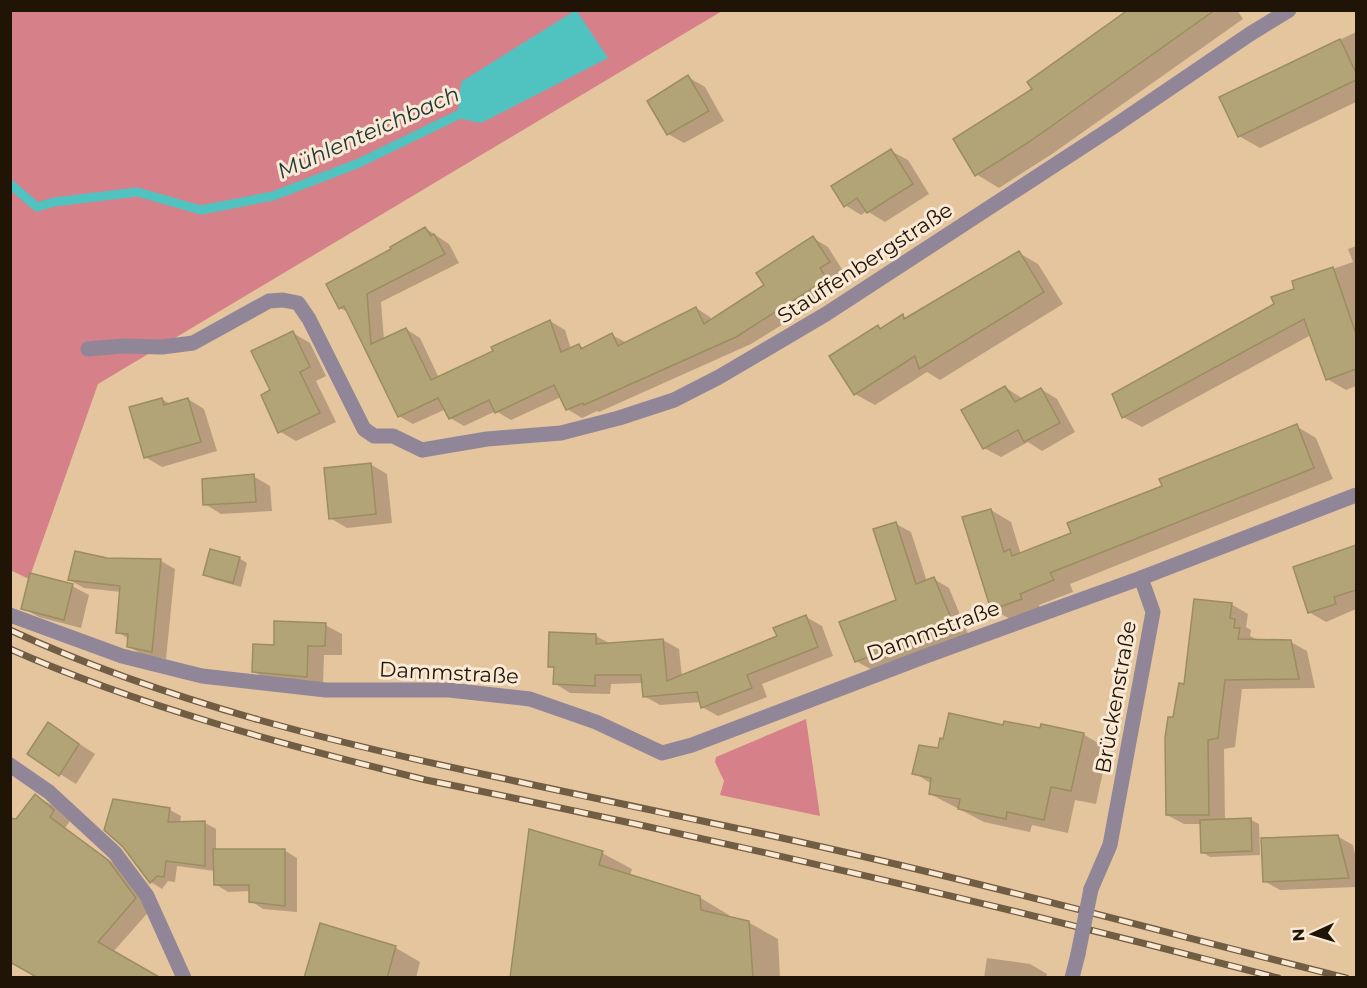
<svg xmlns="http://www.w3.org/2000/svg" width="1367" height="988" viewBox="0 0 1367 988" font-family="Montserrat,sans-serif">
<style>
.green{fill:#d68089}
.water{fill:#50c3c1}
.shadow{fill:#0003}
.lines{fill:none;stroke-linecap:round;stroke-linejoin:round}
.stream{stroke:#50c3c1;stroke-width:9}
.building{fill:#b2a476;stroke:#9b8d60;stroke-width:1.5}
.service{stroke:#918697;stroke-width:15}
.minor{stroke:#918697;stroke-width:15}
.rail-casing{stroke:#715d44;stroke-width:7}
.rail{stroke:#f9e9d5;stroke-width:4.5;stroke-dasharray:14;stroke-linecap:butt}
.minor-bridge{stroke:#918697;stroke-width:15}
.labels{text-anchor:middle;stroke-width:6;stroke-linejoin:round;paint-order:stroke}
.street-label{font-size:21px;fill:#1f1405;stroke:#f9e9d5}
.water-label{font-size:22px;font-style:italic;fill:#1d3636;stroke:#f9e9d5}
</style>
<rect width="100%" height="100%" fill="#e5c59d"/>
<g class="green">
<path d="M40,10L43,12L722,11L98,384L29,579L10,570V11Z"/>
<path d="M806,719L820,816L720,795L724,781L715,762L716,757Z"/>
</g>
<path class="water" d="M576,10L608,58L481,123L457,118L461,82Z"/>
<g class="shadow">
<path d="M1130,10H1237L1243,19L1052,154L999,188L976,174L1034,90Z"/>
<path d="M1356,32V102L1260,148L1239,136L1221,98Z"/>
<path d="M688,77L705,87L724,121L684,143L668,134Z"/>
<path d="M891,151L908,160L929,194L885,222L867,211L861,215L845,205Z"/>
<path d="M425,228L449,244L459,263L381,302L384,340L406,329L420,338L439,378L495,352L550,321L565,330L571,349L579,345L585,349L612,335L627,343L696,308L710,317L712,321L767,286L813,238L828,247L843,271L834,277L841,288L751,344L599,412L597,411L582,418L567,409L561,397L511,420L496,411L464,426L450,418L446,409L413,424L399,416L349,313L340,308L393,250Z"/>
<path d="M1356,246V386L1346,390L1327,379L1311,335L1142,427L1123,417L1296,290L1294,282L1353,262L1348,249Z"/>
<path d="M1019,253L1038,264L1063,304L940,380L927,372L875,405L855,394L878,326L882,329L903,316L908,319Z"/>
<path d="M293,333L310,343L326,376L316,381L336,422L296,441L279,431L272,391Z"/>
<path d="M1005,387L1023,399L1041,389L1057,399L1075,432L1042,451L1028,442L1001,457L984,448Z"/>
<path d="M162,399L170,404L188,399L204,409L217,451L162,467L145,457Z"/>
<path d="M1296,426L1316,438L1333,479L1070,584L1073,592L1039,605L1041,610L1012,620L992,609L991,510L1011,522L1021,555L1073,534L1164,486Z"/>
<path d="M370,464L387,474L392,523L347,528L330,518Z"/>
<path d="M253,476L270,486L272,511L221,514L205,504Z"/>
<path d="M896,524L911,532L927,582L934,579L949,588L968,634L872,670L856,661L898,601Z"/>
<path d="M1356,546V609L1326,622L1309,612L1294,568Z"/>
<path d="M239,558L247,563L241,587L213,579L205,574Z"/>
<path d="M107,560L161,561L175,569L166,659L143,655L128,646L129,639L118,632L121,592L84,588L69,580Z"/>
<path d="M72,586L89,595L81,628L39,617L23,608Z"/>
<path d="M1231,604L1248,614L1246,627L1251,630L1250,636L1256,639V641L1291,642L1307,651L1315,688L1242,689L1235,747L1224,749L1225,821L1251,820L1259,824L1260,855L1210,857L1202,852V824H1184L1167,815L1174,719L1185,685Z"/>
<path d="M806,617L822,626L833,656L762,684L767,697L718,716L702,707L701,702L660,705L644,696L643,683L611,684L610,694L570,693L554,683L555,669L550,666L596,636L611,644L663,640L679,649L682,677L779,637Z"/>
<path d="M325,625L342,634V655H324L323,685L270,681L253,671L275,646Z"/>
<path d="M49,724L95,754L76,784L60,774Z"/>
<path d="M1004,727L1083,734L1108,749L1096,804L1075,800L1068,833L1032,825L1030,832L984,822L930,794L932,784L914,773L939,750Z"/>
<path d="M35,796L52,805L70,821L65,828L124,871L152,908L113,952L40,946L16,821Z"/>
<path d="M170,810L181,816L180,823H205L216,829V851L284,850L297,858V912L263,909L251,901V891L228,892L215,884V871L177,866L175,882L168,881L162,889L151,882Z"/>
<path d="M1337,836L1353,845L1356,859V887L1280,890L1264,881Z"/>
<path d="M602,853L632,869L630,876L699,897L729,915V918L748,922L778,939L780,978H512Z"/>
<path d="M321,925L396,948L420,962L416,978H305Z"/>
<path d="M987,958L1030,964L1047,974L1046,978H984Z"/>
</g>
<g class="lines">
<path class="stream" d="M10,184L37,207L54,202L137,192L201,210L273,196L359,163L466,111"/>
</g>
<g class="building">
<path d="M1128,10H1215L1029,142L975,176L953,139L1032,89L1027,82Z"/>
<path d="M1340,39L1356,73V80L1238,137L1219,97Z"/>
<path d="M688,75L709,111L667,135L647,101Z"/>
<path d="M891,149L913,184L867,213L857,198L844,207L831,186Z"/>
<path d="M425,227L431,236L434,234L445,254L367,294L371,344L406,328L431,380L493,351L491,347L550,320L561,352L579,344L581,349L612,333L618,346L696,307L704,324L764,285L756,273L813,236L830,262L820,268L827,279L736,337L584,405L583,403L566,410L554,385L495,413L489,400L449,419L438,398L398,417L344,306L339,309L326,284L391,249L390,247Z"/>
<path d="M1019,251L1044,292L919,369L915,356L854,395L829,356L878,325L880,329L903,314L904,319Z"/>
<path d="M1333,267L1356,334V369L1326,380L1304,319L1122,418L1112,394L1274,304L1271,297L1294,289L1292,281Z"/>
<path d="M293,331L310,367L300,372L320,413L278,433L261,395L270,390L251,351Z"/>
<path d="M1005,386L1015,402L1041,388L1060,423L1024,442L1018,430L983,449L961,410Z"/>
<path d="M162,398L164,405L188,398L201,442L144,458L129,407Z"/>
<path d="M1297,424L1314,468L1050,573L1054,580L1020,594L1022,599L991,610L962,517L991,509L1004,552L1010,549L1012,556L1071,533L1067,523L1162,486L1159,479Z"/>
<path d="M371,463L376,514L329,519L324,468Z"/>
<path d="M254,474L256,502L203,505L202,479Z"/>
<path d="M896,522L916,584L934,577L954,625L855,662L839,622L896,600L873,529Z"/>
<path d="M1356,545V590L1334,597L1336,604L1308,613L1293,567Z"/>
<path d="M210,549L240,557L233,583L203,575Z"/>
<path d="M75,551L107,558L161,559L152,652L127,647L128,634L116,633L120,586L68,580Z"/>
<path d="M30,573L73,584L64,620L21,609Z"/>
<path d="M1194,599L1232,603L1230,618L1235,619L1234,628H1240L1238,639L1291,640L1299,679L1225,680L1218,738L1208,740L1209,815H1166L1165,738L1168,717H1173L1179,683L1184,684Z"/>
<path d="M806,615L818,647L747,675L752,688L701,708L697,692L643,697L641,675H595V686L553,684L554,667H548L549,632L596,634V644L663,639L667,681L777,636L773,628Z"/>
<path d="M274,621L326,623L325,646H308L307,677L252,672L253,644L274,645Z"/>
<path d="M949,713L1003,725L1004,721L1040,728L1041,724L1084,733L1071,791L1051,787L1044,820L1007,812L1006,819L958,809L960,799L929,794L931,778L912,774L919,745L938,748L940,738L943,739Z"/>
<path d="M48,722L79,744L59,776L27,754Z"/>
<path d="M35,794L54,810L50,817L108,860L136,898L98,942L161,978H38L10,962V818L16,819Z"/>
<path d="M113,799L170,808L168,822L205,821V866L166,861L164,877L157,876L150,883L123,847L104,830Z"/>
<path d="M1251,818L1252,851L1201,853L1200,820Z"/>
<path d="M529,829L603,851L599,865L700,896L701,910L749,921L753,978H510Z"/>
<path d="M1338,835L1349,878L1263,882L1261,838Z"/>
<path d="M213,849H285V906L249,902V885H214Z"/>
<path d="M320,923L396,946L387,978H304Z"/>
</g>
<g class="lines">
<path class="service" d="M88,349L123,346L162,347L193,343L269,301L283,300L298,303L309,319L364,429L374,436H393L422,450"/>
<g class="minor">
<path d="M422,450L487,439L561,433L619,418L674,400L719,377L826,314L1113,127L1250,34L1289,10"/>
<path d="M10,615L122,656L202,676L326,690H449L530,699L596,722L662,753L692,745L926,656L1141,578"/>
<path d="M10,765L49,792L115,853L147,896L184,978"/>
<path d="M1091,889L1110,845L1153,612L1141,578L1356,495"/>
<path d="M1072,978L1078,954"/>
</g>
<defs>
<g id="rail">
<path d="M10,630C170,704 344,745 515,781C601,800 687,818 773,836C965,878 1155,930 1346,978"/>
<path d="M10,649C144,708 285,745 426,780C712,838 996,904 1278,978"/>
</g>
</defs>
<use href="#rail" class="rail-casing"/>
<use href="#rail" class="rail"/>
<path class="minor-bridge" d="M1078,954L1091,889"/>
</g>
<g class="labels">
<g class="street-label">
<text transform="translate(865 263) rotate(-33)" y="7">Stauffenbergstraße</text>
<text transform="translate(933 631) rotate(-20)" y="7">Dammstraße</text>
<text transform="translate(449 673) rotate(3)" y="7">Dammstraße</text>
<text transform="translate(1116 697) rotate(-80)" y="7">Brückenstraße</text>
</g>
<g class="water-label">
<text transform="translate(368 132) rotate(-24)" y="8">Mühlenteichbach</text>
</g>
</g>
<rect width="1367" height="988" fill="none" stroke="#1f1405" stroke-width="24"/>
<g transform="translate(1313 934) rotate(266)" stroke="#f9e9d5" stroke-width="4.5" paint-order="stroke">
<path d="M0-4.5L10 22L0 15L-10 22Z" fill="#1f1405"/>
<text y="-9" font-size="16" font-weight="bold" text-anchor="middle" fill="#1f1405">N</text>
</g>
</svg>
